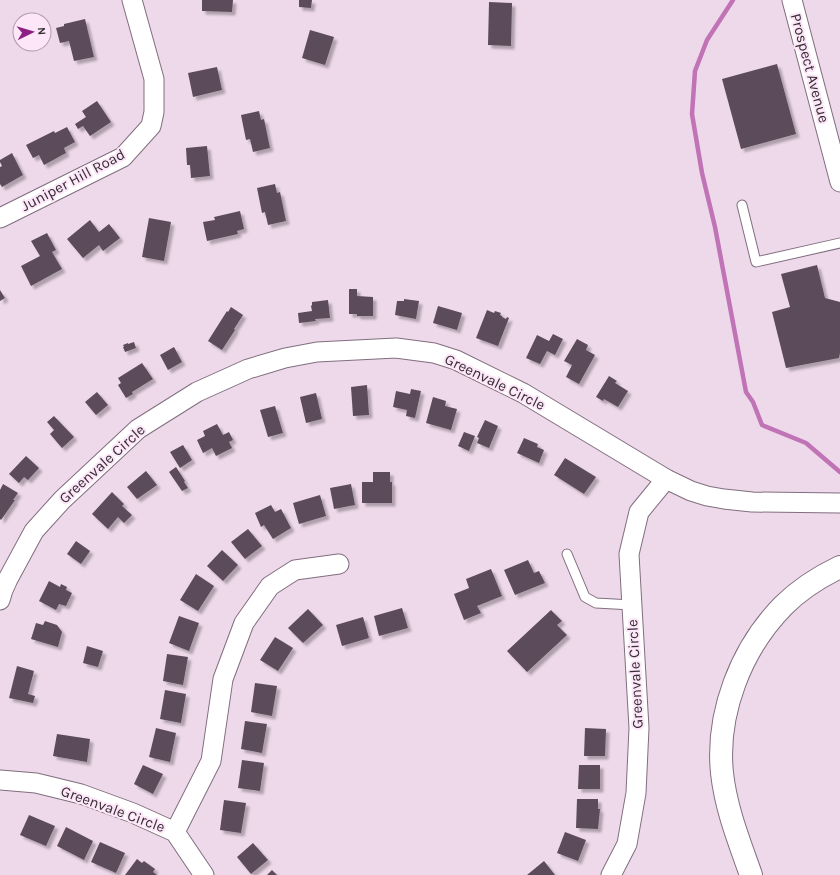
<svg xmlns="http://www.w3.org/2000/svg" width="840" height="875" viewBox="0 0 840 875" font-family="Karla,sans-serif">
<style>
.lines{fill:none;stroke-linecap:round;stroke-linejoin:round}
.stream{stroke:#c074b6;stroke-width:4.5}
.building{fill:#5c4b5a;filter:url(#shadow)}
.service-casing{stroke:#816e7e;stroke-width:11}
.minor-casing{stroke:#816e7e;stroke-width:21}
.motorway-casing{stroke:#816e7e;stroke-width:24}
.service{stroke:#fff;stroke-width:9}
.minor{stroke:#fff;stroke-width:19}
.motorway{stroke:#fff;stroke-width:22}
.labels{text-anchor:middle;stroke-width:4;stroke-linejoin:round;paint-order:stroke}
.street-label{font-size:15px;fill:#362e35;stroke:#fce6f8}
</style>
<defs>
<filter id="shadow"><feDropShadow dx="3.5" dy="3.5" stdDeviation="1" flood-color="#0004"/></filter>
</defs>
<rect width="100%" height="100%" fill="#eed9eb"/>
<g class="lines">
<path class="stream" d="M733,0L707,40L695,71L692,114L702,173L715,227L746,392L753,402L762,425L806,443L840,472"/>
</g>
<g class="building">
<path d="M202,0H233L232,12L202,11Z"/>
<path d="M299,0H312L311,8L299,7Z"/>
<path d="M489,2L512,3L511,46L488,45Z"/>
<path d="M85,19L94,57L74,61L69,41L60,43L56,28L64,26V24Z"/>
<path d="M310,30L334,37L325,65L302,58Z"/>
<path d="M777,64L796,134L741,149L722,79Z"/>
<path d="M217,67L222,90L193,97L188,73Z"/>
<path d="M97,101L111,122L90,136L83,126L78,129L75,124L86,117L82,111Z"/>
<path d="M259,111L261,120L264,119L270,148L253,152L250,139L246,140L241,115Z"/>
<path d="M67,127L75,142L64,148L66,153L44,165L39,155L33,158L26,145L54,131L55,133Z"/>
<path d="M207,146L210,176L191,178L190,165H187L186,148Z"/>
<path d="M12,153L23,175L2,187L0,184V167L2,166L0,162V160Z"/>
<path d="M275,184L277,193L280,192L286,221L268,225L265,212L262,213L257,188Z"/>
<path d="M240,211L244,229L237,231L238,234L207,241L203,222L215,220L214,217Z"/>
<path d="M149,218L171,222L164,261L142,257Z"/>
<path d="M90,220L99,232L109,224L120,238L103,251L99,245L83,258L67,239Z"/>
<path d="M47,233L56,250L52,252L62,269L31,286L21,266L40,256L31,241Z"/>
<path d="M817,265L825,298L840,302V353L839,358L786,368L772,312L790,307L781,274Z"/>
<path d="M349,289H357V296L373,297V316H357V314H349Z"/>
<path d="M0,290L5,298L0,301Z"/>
<path d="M404,299L419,301L416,319L395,315L397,301H404Z"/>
<path d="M328,300L330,318L315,319L316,321L299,323L298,313L312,311L311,306L312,305V302Z"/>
<path d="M438,306L462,313L457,330L433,323Z"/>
<path d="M231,307L243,315L234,329L235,330L222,350L208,341L227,311L228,312Z"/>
<path d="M487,310L494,313L495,311L501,313L500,315L502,316V317L506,319L507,317L509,318L498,346L476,338Z"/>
<path d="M553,334L563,339L555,355L547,351L540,364L526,358L537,335L549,341Z"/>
<path d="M577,339L588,345L586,350L595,355L579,384L566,377L572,365L564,361Z"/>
<path d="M134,342L136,348L125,352L123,347H124L123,345L128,343V344Z"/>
<path d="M174,347L182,362L168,370L160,355Z"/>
<path d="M142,363L153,379L132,392L133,394L126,398L118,385L121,383L118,378Z"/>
<path d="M609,376L617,381L615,383L628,391L618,407L604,399L603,401L596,397Z"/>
<path d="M367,385L369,415L353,416L351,387Z"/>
<path d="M411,389L421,391L415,418L406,416L407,410L393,407L396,391L410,394Z"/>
<path d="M97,392L108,405L96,415L85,402Z"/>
<path d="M316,393L322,419L306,423L300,397Z"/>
<path d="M433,397L446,401L445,406L457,409L451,430L426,423Z"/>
<path d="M275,406L283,433L268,437L260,410Z"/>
<path d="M54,416L74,437L62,448L50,434L54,430L47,422Z"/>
<path d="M485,420L498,426L489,448L477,443L479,438L477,437Z"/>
<path d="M217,424L223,435L229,432L233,440L229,442L232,448L216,456L212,448L203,453L197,440L205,436L203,431Z"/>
<path d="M464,432L475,436L469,451L458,446Z"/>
<path d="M524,438L538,444L537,447L544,450L539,463L517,453Z"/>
<path d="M183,445L192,460L180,468L170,452Z"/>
<path d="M26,456L39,468L28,480L24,477L19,483L9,474Z"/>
<path d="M565,458L596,477L584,494L554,475Z"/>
<path d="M176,467L185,481L184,482L188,488L182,491L169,472Z"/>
<path d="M146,471L157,485L137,499L127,487Z"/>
<path d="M373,472H390V482H392V503H362V482H373Z"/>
<path d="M3,484L18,493L13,500H15L1,520L0,519V490Z"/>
<path d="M351,484L355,505L334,509L330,488Z"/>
<path d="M112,492L124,504L122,506L132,515L124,523L118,517L108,529L92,514Z"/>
<path d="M320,495L326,516L299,524L293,503Z"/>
<path d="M271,505L275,512L281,509L291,528L273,539L264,525L261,527L255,513Z"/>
<path d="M248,529L262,546L245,559L231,542Z"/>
<path d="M76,541L90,551L81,564L67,554Z"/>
<path d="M222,550L238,565L223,581L207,566Z"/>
<path d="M528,560L534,573L539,571L545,583L515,595L504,570Z"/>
<path d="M491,569L502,596L477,606L481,613L464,620L454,594L469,588L466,579Z"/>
<path d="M196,574L214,586L198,611L180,600Z"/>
<path d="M49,581L60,587L61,584L67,587L66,590L72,593L66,606L59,604L56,610L39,601Z"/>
<path d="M402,608L408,628L379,636L374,616Z"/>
<path d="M308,609L323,625L303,643L288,628Z"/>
<path d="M551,610L562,621L557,625L567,635L527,672L507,651Z"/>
<path d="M179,616L199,623L189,651L169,643Z"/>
<path d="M363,617L369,638L342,646L336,625Z"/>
<path d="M45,621L57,625L62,632L58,647L31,639L36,623L43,625Z"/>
<path d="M275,637L293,648L278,671L260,660Z"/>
<path d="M87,646L103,651L98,667L83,663Z"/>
<path d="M167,654L188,657L183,685L163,681Z"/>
<path d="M17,666L34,671L28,694L35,696L33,703L9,698Z"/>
<path d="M255,683L277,686L272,716L251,712Z"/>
<path d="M165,690L186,694L181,723L160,719Z"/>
<path d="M245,721L267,724L262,753L241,749Z"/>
<path d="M156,728L176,733L170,762L149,757Z"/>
<path d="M585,728L606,729L605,756H584Z"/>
<path d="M57,734L90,739L87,762L53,756Z"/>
<path d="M242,760L264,763L260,791L238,788Z"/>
<path d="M143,765L163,774L153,794L134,784Z"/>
<path d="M579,765H600V789H578Z"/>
<path d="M577,799H598V809H600L598,829L576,828Z"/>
<path d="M224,800L246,803L241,833L220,830Z"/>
<path d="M29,815L55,826L46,846L20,835Z"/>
<path d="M66,827L93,841L84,860L57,846Z"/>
<path d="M565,832L586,840L578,861L557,853Z"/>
<path d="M100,842L125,853L116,873L91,862Z"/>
<path d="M253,843L268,860L251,874L237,857Z"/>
<path d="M137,859L142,863L144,861L155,869L153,872L157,875H125Z"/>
<path d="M544,861L555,875H527Z"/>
<path d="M272,870L277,875H267Z"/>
</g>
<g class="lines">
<defs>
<g id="service">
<path d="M742,205L756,262L840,243"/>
<path d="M567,554L585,597L596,603L632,605"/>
</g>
<g id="minor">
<path d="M792,0L840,182"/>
<path d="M0,218L123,157L151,126L154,112V79L132,0"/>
<path d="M0,600L3,590L8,579L34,531L62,500L138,429L197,392L248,369L285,358L317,352L396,348L434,353L456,360L523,393L666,479L691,491L707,496L724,499L752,502L840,503"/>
<path d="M0,780L36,783L81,794L133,813L175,832L204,875"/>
<path d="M175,832L211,761L223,679L244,623L270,586L295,570L339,564"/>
<path d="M611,875L627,844L636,793L639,728L633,624L629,554L639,512L666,479"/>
</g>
<path id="motorway" d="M751,875C739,841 726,809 722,773C716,713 741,649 783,606C799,590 819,577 840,567"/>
</defs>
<use href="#service" class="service-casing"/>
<use href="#minor" class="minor-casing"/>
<use href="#motorway" class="motorway-casing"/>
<use href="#service" class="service"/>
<use href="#minor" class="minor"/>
<use href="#motorway" class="motorway"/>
</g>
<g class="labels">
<g class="street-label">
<text transform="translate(810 68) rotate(75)" y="5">Prospect Avenue</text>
<text transform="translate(73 180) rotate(-28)" y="5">Juniper Hill Road</text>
<text transform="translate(495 382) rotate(26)" y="5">Greenvale Circle</text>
<text transform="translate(102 464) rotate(-42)" y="5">Greenvale Circle</text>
<text transform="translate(635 674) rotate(-93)" y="5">Greenvale Circle</text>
<text transform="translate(113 809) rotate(20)" y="5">Greenvale Circle</text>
</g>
</g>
<g transform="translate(32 32) rotate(85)"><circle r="19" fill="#fce6f8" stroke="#ad9caa"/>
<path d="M0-3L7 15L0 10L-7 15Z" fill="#8b1f83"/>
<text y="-6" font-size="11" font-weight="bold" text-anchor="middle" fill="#362e35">N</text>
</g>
</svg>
